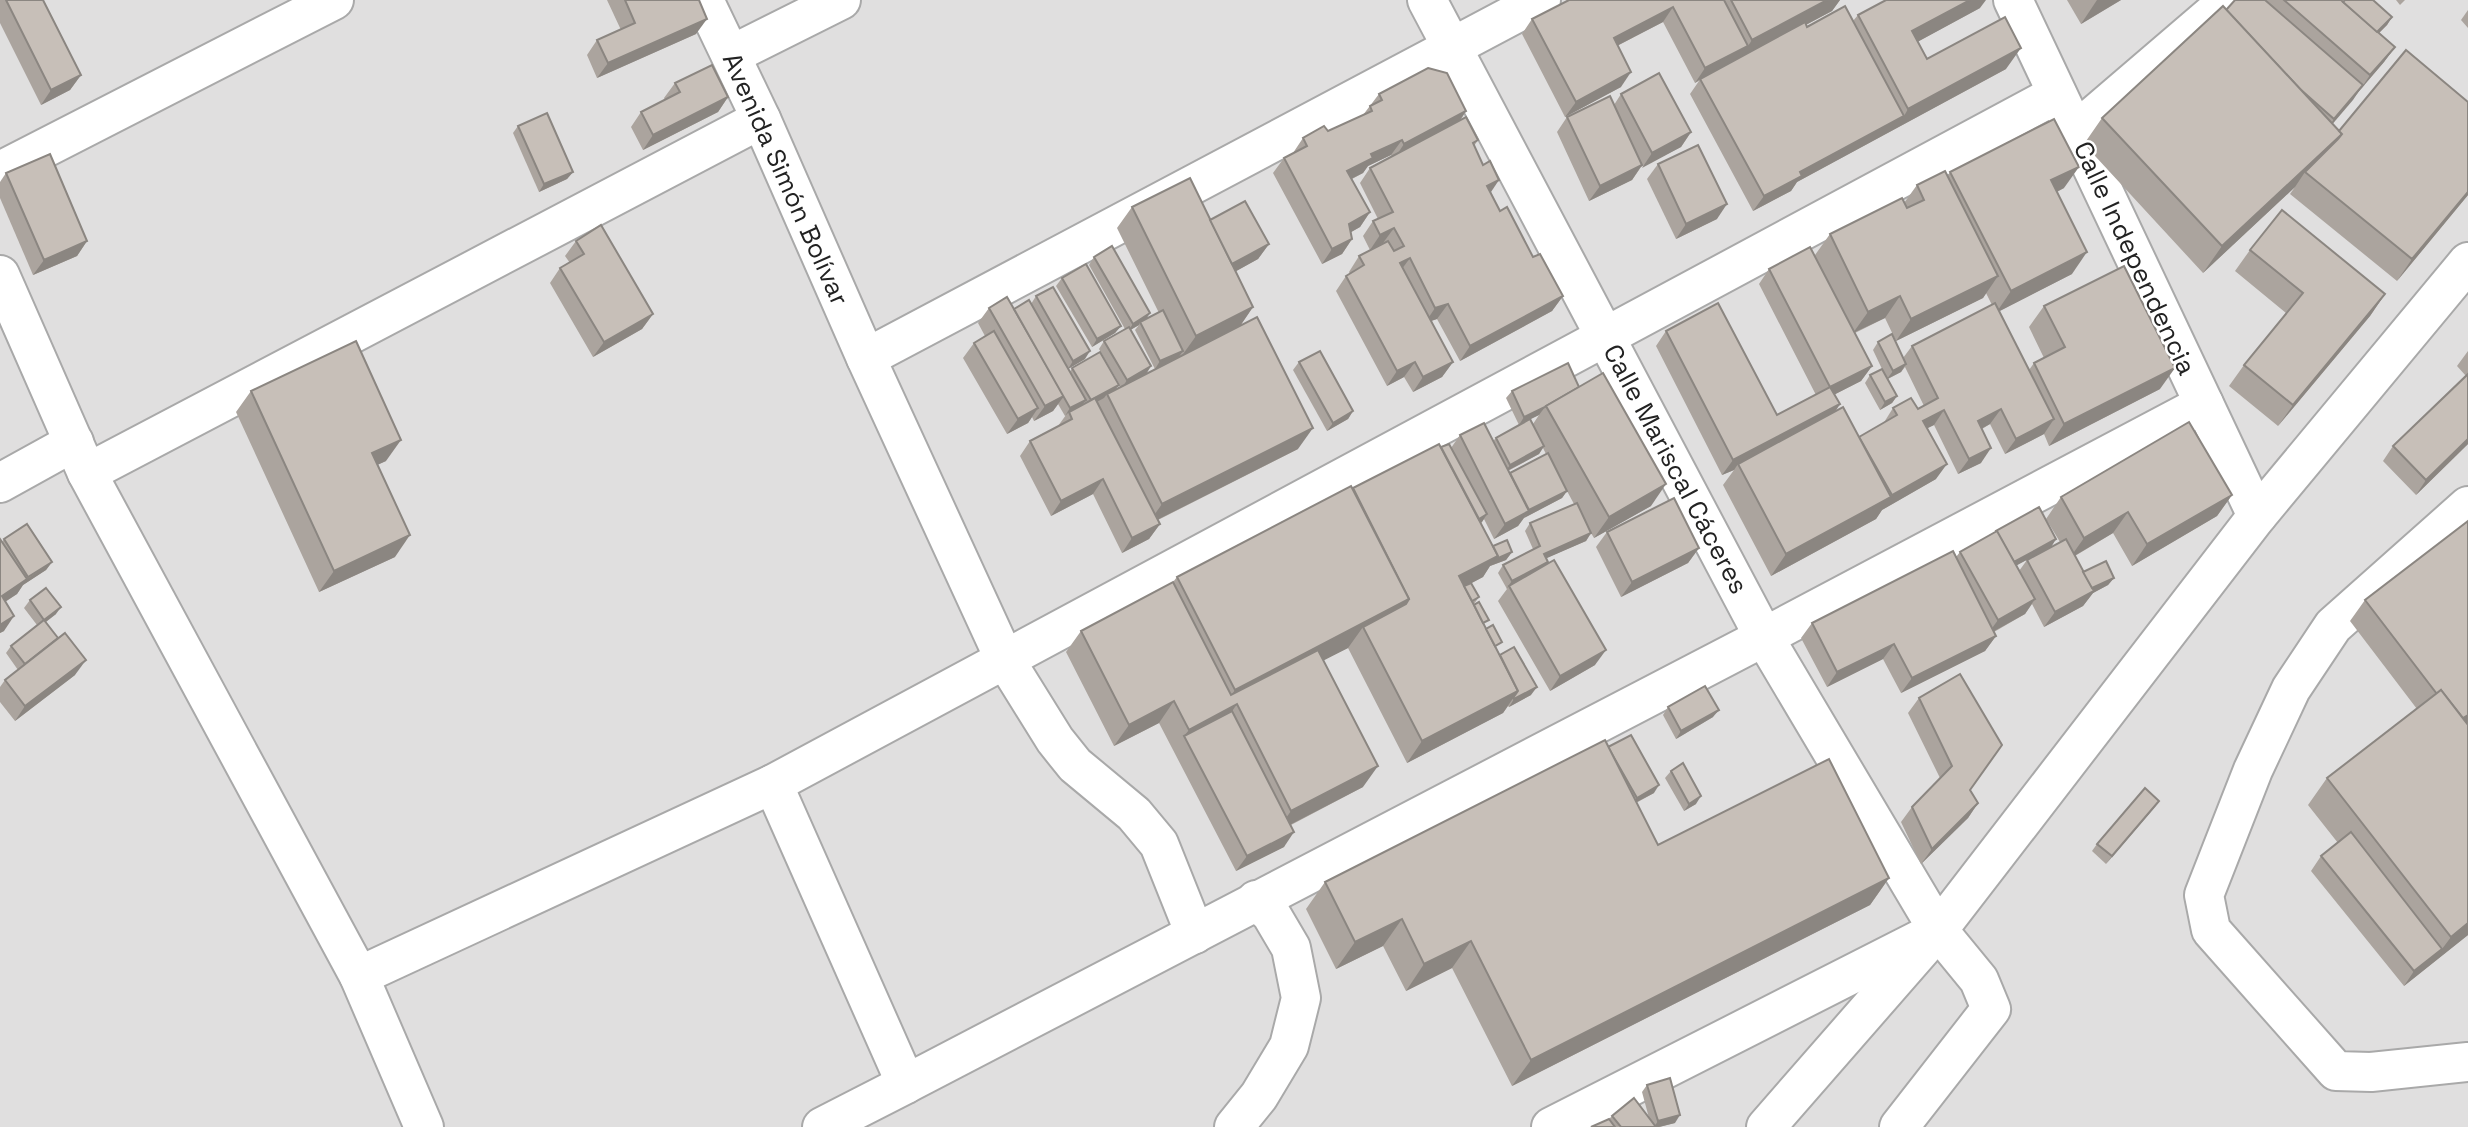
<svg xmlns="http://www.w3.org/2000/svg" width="2468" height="1127" viewBox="0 0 2468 1127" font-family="'Space Grotesk',sans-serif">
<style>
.residential{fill:#e0dfdf}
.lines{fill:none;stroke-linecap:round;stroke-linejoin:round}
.minor-casing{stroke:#a9a9a9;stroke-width:42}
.minor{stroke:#fff;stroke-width:38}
.wall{fill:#aba49e;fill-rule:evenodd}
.shaded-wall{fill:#8b8681}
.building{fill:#c7bfb8;stroke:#8b8681;stroke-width:2}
.labels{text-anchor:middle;stroke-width:5;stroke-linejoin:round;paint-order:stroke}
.street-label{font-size:26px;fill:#222;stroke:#fff}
</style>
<rect width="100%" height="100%" fill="#f2efe9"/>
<rect class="residential" x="0" y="0" width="2468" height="1127"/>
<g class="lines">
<defs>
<g id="minor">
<path d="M704,0L761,119L866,358L1004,658L1055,740L1075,765L1134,814L1159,844L1195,934"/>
<path d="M1427,0L1764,637L1938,930L1979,980L1991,1009L1899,1127"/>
<path d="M2013,0L2257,516"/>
<path d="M731,55L841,0"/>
<path d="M2075,132L2229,0"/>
<path d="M0,171L334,0"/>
<path d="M0,275L87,473L359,976L424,1127"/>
<path d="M866,358L1541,0"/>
<path d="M87,473L761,119"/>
<path d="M0,483L74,442"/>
<path d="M2468,506L2333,626L2291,689L2253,770L2204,895L2211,930L2336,1071L2371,1072L2468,1062"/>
<path d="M773,784L906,1084L1764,637L2204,404"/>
<path d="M359,976L773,784L2057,94"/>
<path d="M822,1127L906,1084"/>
<path d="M1234,1127L1259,1096L1289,1046L1301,998L1291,948L1271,914L1256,900"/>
<path d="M1551,1127L1921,939"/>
<path d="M1766,1127L1938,930L2257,516L2468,262"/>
</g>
</defs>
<use href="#minor" class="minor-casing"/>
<use href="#minor" class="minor"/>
</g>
<g class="wall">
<path d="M0,0H43L81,75L70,90L41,105L0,23Z"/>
<path d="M607,0H699L696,34L597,78L587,55L597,40L621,30Z"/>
<path d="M1569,0H1840L1832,11L1806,25L1807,27L1853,21L1858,15L1980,8L1917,42L1927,59L2006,69L1797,182L1791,191L1753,211L1690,94L1699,81L1695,83L1663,22L1617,46L1621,87L1565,117L1522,34L1532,19Z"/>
<path d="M2067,0H2121L2081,24Z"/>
<path d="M2235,0H2341L2343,2L2392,17L2387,25L2379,33L2395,47L2384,62L2360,90L2332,124L2339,131L2468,102V195L2397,281L2290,194L2295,187L2203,273L2084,144L2102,118L2226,10Z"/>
<path d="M2396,0H2405L2400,5Z"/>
<path d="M2468,10V28L2461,20Z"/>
<path d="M675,83L728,97L718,112L643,150L631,127L641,112L665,100L664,98Z"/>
<path d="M1379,94L1466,111L1460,121L1478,140L1474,146L1491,192L1500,211L1533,257L1563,296L1552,311L1460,361L1437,319L1431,321L1453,362L1442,377L1413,392L1404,377L1387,386L1336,291L1346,276L1350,274L1349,272L1359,256L1370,250L1363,236L1373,221L1378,219L1360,183L1370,168L1392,157L1391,155L1368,166L1363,173L1352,179L1370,212L1360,227L1351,232L1352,239L1342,254L1322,264L1273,173L1284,158L1293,153L1303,138L1328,131L1363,115Z"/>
<path d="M1621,94L1691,132L1681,147L1641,167L1632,180L1589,201L1557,132L1567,117L1614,105Z"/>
<path d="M518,126L573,172L567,179L539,192L513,133Z"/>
<path d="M1658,164L1717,219L1676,239L1647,179Z"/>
<path d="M1950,172L2064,188L2057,192L2072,274L1999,311L2029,370L2034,363L2044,358L2029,327L2044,306L2160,389L2049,446L2044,434L2005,454L1990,424L1982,429L1981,463L1958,474L1934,425L1927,428L1936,479L1882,510L1876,519L1771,576L1723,485L1734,470L1722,475L1656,346L1666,331L1777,415L1816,395L1759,284L1769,269L1815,255L1830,234L1904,203L1917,185L1948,176ZM1986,293L1992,305L1912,346L1903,358L1878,342L1873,350L1882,369L1870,375L1865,383L1880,410L1892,403L1897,396L1888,379L1901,372L1905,367L1924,406L1918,409L1893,408L1883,424L1859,437L1835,412L1840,404L1835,394L1861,381L1872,366L1855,333L1885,318L1896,341L1983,298Z"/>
<path d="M6,173L87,241L77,256L33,275L0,198V182Z"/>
<path d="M1132,207L1210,220L1269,244L1258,259L1236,271L1253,307L1240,326L1298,449L1158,520L1160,524L1149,539L1122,553L1093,494L1051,516L1020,456L1030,441L1058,426L1066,415L1065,416L1058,404L1053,411L1034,421L1032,417L1028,423L1007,434L963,358L974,343L985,336L978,323L989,308L1014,309L1070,372L1072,368L1116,389L1121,387L1099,349L1104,341L1125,329L1089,265L1094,257L1146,319L1159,313L1117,228ZM1139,325L1135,330L1155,369L1146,374L1151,366L1130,330Z"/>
<path d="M576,241L653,314L642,329L593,357L550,283L560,268L570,263L565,256Z"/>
<path d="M2250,250L2385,294L2370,316L2278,426L2229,386L2244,365L2286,313L2235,271Z"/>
<path d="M1062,278L1121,326L1115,333L1092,347L1056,286Z"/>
<path d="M1036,296L1085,359L1068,369L1031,304Z"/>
<path d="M2468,351V444L2416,495L2383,461L2393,446L2466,376L2457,366Z"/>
<path d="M1299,362L1353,411L1348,419L1327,431L1293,370Z"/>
<path d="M1579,387L1651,506L1594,538L1591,533L1586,541L1546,558L1548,562L1546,564L1595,665L1550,691L1498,601L1507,589L1498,573L1503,565L1533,549L1525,531L1530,523L1574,504L1567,491L1562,498L1524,518L1518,526L1494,539L1484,519L1481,523L1493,546L1512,552L1506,560L1490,566L1483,577L1471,583L1479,597L1474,604L1500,655L1531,695L1509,707L1508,706L1503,713L1407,763L1348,648L1323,660L1363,787L1291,825L1284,847L1236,871L1159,723L1114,746L1066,652L1081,631L1173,582L1177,577L1353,488L1441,447L1451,448L1460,435L1493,441L1496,438L1519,425L1506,398L1512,391ZM1539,415L1533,424L1530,419ZM1543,448L1546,454L1509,473L1508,471L1539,454Z"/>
<path d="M251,391L386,461L377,465L395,557L319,592L236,412Z"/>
<path d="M2232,495L2217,516L2132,566L2113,533L2075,556L2083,572L2114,578L2108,585L2093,593L2083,606L2044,627L2032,604L2025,614L1994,632L1996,636L1985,651L1901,693L1883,659L1827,687L1801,638L1812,623L1956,557L1960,552L2056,539L2051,547L2017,565L2019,571L2027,560L2060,542L2046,519L2061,497Z"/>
<path d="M2468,521V935L2404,986L2311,871L2321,856L2338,843L2308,805L2327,778L2417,709L2350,621L2365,600Z"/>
<path d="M1607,532L1699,548L1688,563L1621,597L1596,547Z"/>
<path d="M0,539L2,542L4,539L52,562L46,570L23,585L17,594L5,602L4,631L0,633Z"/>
<path d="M30,600L56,614L46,622L75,675L15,721L0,702V687L5,680L18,670L6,653L11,646L37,625L24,608Z"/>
<path d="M1919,698L1970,790L1978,803L1968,818L1921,864L1901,822L1912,807L1940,778L1908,713Z"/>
<path d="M1668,707L1713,717L1676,739L1663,715Z"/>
<path d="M1608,747L1654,793L1636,803L1658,845L1889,878L1870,905L1512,1086L1452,968L1406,991L1383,946L1336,969L1306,909L1325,882Z"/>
<path d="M1671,771L1696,804L1684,811L1665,778Z"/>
<path d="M2159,801L2106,864L2092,851L2097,844Z"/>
<path d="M1647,1085L1675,1123L1659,1127H1591L1609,1119L1612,1116L1649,1118L1642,1092Z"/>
</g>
<g class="shaded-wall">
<path d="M1827,0H1840L1832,11L1701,80L1700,79L1695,83L1705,68L1748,46L1752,40Z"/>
<path d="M1970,0H1986L1980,8L1897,53L1912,31Z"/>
<path d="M2097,0H2121L2081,24Z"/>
<path d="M1673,7L1663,22L1603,53L1614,38Z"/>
<path d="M2392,17L2387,25L2368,44L2373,36Z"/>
<path d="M707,19L696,34L597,78L608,63Z"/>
<path d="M2395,47L2384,62L2360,90L2370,75Z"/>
<path d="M2021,48L2006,69L1797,182L1791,191L1753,211L1764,196L1800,172L1904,116L1908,109Z"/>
<path d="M1631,72L1621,87L1565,117L1576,102Z"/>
<path d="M81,75L70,90L41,105L51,90Z"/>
<path d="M2363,85L2353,100L2324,134L2334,119Z"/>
<path d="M728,97L718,112L643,150L653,135Z"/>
<path d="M1466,111L1456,126L1394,159L1404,144Z"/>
<path d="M1691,132L1681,147L1642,168L1652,153Z"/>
<path d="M2342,134L2323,161L2305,172L2295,187L2203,273L2222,246Z"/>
<path d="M1402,140L1391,155L1368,166L1363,173L1337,186L1347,171L1371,154Z"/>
<path d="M1642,165L1632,180L1589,201L1600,186Z"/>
<path d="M2079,167L2064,188L2036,202L2051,180Z"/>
<path d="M573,172L567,179L539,192L544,184Z"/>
<path d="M1499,180L1489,195L1487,186Z"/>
<path d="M2468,192V195L2397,281L2412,259Z"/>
<path d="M1727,204L1717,219L1676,239L1686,224Z"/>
<path d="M1370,212L1360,227L1339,239L1349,224Z"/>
<path d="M1394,228L1383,243L1370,250L1380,235Z"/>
<path d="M1352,239L1342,254L1322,264L1332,249Z"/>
<path d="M87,241L77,256L33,275L44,260Z"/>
<path d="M1269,244L1258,259L1222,279L1232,264Z"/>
<path d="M2087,252L2072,274L1996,313L2011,291Z"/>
<path d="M1410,258L1399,273L1400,263Z"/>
<path d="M1998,276L1983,298L1896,341L1911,319Z"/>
<path d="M2385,294L2370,316L2278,426L2293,405Z"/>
<path d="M1563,296L1552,311L1460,361L1470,346Z"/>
<path d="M1900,296L1885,318L1853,333L1868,312Z"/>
<path d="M1448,304L1437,319L1425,323L1435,308Z"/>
<path d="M1253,307L1238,329L1181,357L1196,336Z"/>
<path d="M1150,313L1145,321L1140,322L1139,325L1127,332L1133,324Z"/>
<path d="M653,314L642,329L593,357L604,342Z"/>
<path d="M1121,326L1115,333L1092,347L1097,339Z"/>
<path d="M1090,351L1085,359L1068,369L1073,361Z"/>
<path d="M1183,351L1178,358L1155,369L1160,361Z"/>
<path d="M1415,362L1404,377L1387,386L1397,371Z"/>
<path d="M1453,362L1442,377L1413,392L1423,377Z"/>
<path d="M1906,364L1901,372L1887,379L1893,371Z"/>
<path d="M1151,366L1146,374L1122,388L1127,380Z"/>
<path d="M1872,366L1861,381L1820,402L1830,387Z"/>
<path d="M2175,368L2160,389L2049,446L2064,424Z"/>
<path d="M1119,385L1113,392L1107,394L1104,398L1086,408L1091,400Z"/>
<path d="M1064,396L1053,411L1034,421L1045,406Z"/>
<path d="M1897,396L1892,403L1880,410L1885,402Z"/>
<path d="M1086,400L1080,407L1069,412L1065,416L1070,408Z"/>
<path d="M1840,404L1830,419L1738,464L1734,470L1722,475L1733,460Z"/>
<path d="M1545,407L1539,415L1519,425L1524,417Z"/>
<path d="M1038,408L1028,423L1007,434L1018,419Z"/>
<path d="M2001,409L1990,424L1968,436L1978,421Z"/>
<path d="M1944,410L1934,425L1912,436L1923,421Z"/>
<path d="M1353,411L1348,419L1327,431L1333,423Z"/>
<path d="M2054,419L2044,434L2005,454L2016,439Z"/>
<path d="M1313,428L1298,449L1147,525L1162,504Z"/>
<path d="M2468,439V444L2416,495L2426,480Z"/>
<path d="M401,440L386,461L357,474L372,453Z"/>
<path d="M1544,446L1539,454L1505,472L1510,465Z"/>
<path d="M1991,448L1981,463L1958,474L1969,459Z"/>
<path d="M1947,464L1936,479L1882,510L1876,519L1771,576L1786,554L1890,498L1892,495Z"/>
<path d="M1103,479L1093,494L1051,516L1061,501Z"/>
<path d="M1666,484L1651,506L1594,538L1609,517Z"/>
<path d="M1567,491L1562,498L1524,518L1529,510Z"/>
<path d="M2232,495L2217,516L2132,566L2147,544Z"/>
<path d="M1529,511L1518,526L1494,539L1505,524Z"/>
<path d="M2128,512L2113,533L2069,559L2084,538Z"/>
<path d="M1487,514L1482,522L1469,529L1474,521Z"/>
<path d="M1160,524L1149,539L1122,553L1132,538Z"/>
<path d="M1591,533L1586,541L1538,562L1544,554Z"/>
<path d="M410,535L395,557L319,592L334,571Z"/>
<path d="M2056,539L2051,547L2008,570L2014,562Z"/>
<path d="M1699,548L1688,563L1621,597L1632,582Z"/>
<path d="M1512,552L1506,560L1490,566L1483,577L1444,598L1459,576L1498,556Z"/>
<path d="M52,562L46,570L23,585L17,594L0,605L2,596Z"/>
<path d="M1548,562L1542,570L1509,586L1506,589L1512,581Z"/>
<path d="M2114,578L2108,585L2093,593L2083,606L2044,627L2055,612L2090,589Z"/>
<path d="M1409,599L1391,625L1363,627L1348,648L1237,705V704L1222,726L1184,736L1189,730L1218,714L1235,690Z"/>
<path d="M2035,599L2025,614L1987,635L1998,620Z"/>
<path d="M61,607L56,614L39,627L44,620Z"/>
<path d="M14,616L4,631L0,633V625Z"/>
<path d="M1996,636L1985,651L1901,693L1912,678Z"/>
<path d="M1894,644L1883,659L1827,687L1837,672Z"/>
<path d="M1606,650L1595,665L1550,691L1560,676Z"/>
<path d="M86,660L75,675L15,721L25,706Z"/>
<path d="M1537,687L1531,695L1509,707L1514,699Z"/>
<path d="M1518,691L1503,713L1407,763L1422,741Z"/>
<path d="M1174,701L1159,723L1114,746L1129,725Z"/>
<path d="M1719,710L1713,717L1676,739L1681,731Z"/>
<path d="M2468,715V724L2458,722Z"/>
<path d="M1378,766L1363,787L1276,832L1291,811Z"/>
<path d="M1659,785L1654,793L1631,805L1637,798Z"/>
<path d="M1701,796L1696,804L1684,811L1689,804Z"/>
<path d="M2159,801L2154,808L2106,864L2112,856Z"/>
<path d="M1978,803L1968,818L1921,864L1932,849Z"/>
<path d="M1294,832L1284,847L1236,871L1247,856Z"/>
<path d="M1889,878L1870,905L1512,1086L1531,1060Z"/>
<path d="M1402,919L1383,946L1336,969L1355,942Z"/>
<path d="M2468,923V935L2404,986L2414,971L2442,949L2451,937Z"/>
<path d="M1471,941L1452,968L1406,991L1424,964Z"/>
<path d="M1680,1115L1675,1123L1659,1127H1654L1658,1121Z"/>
</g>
<g class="building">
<path d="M6,0H43L81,75L51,90Z"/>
<path d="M625,0H699L707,19L608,63L597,40L635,23Z"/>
<path d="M1569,0H1724L1748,46L1705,68L1673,7L1614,38L1631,72L1576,102L1532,19Z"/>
<path d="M1731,0H1827L1752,40Z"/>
<path d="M1886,0H1970L1912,31L1927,59L2005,17L2021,48L1908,109L1858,15Z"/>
<path d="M2235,0H2265L2363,85L2334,119L2300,89L2226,10Z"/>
<path d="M2284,0H2341L2395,47L2370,75Z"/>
<path d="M2345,0H2373L2392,17L2377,32L2343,2Z"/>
<path d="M1845,6L1904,116L1800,172L1802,176L1764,196L1700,79L1805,22L1807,27Z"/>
<path d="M2223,6L2342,134L2222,246L2102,118Z"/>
<path d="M2406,50L2468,102V192L2412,259L2305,172L2338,139L2342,134L2339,131Z"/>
<path d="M712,65L728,97L653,135L641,112L680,92L675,83Z"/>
<path d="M1428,68L1447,73L1466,111L1404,144L1402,140L1371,154L1373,158L1347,171L1370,212L1349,224L1352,239L1332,249L1284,158L1307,146L1303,138L1324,126L1328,131L1372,111L1370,106L1382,100L1379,94Z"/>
<path d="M1659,73L1691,132L1652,153L1621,94Z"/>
<path d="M1610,96L1642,165L1600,186L1567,117Z"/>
<path d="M547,113L573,172L544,184L518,126Z"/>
<path d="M1466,117L1478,140L1473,143L1483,165L1490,161L1499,180L1487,186L1500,211L1507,207L1533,257L1540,254L1563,296L1470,346L1448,304L1435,308L1410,258L1400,263L1453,362L1423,377L1415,362L1397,371L1346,276L1364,265L1359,256L1388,241L1394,251L1404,246L1394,228L1380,235L1373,221L1393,212L1370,168Z"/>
<path d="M2054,119L2079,167L2051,180L2087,252L2011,291L1950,172Z"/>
<path d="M1698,145L1727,204L1686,224L1658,164Z"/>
<path d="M50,154L87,241L44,260L6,173Z"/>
<path d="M1945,171L1998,276L1911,319L1900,296L1868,312L1830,234L1902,198L1907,208L1924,200L1917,185Z"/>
<path d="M1190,178L1253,307L1196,336L1132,207Z"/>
<path d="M1245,201L1269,244L1232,264L1210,220Z"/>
<path d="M2282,210L2385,294L2293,405L2244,365L2303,293L2250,250Z"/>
<path d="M601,225L653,314L604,342L560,268L584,254L576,241Z"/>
<path d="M1112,246L1150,313L1133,324L1094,257Z"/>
<path d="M1810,247L1872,366L1830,387L1769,269Z"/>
<path d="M1086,264L1121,326L1097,339L1062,278Z"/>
<path d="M2124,266L2175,368L2064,424L2034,363L2065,347L2044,306Z"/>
<path d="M1053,287L1090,351L1073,361L1036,296Z"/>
<path d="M1007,297L1064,396L1045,406L989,308Z"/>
<path d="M1029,300L1086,400L1070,408L1014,309Z"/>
<path d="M1718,303L1777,415L1830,387L1840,404L1733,460L1666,331Z"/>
<path d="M1995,303L2054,419L2016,439L2001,409L1978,421L1991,448L1969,459L1944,410L1923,421L1947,464L1892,495L1859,437L1897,415L1893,408L1911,398L1918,409L1938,398L1912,346Z"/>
<path d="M1163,310L1183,351L1160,361L1140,322Z"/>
<path d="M1257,317L1313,428L1162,504L1107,394Z"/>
<path d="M1129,327L1151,366L1127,380L1104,341Z"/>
<path d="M994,331L1038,408L1018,419L974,343Z"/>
<path d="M1892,334L1906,364L1893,371L1878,342Z"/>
<path d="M356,341L401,440L372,453L410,535L334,571L251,391Z"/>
<path d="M1320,351L1353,411L1333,423L1299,362Z"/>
<path d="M1100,352L1119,385L1091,400L1072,368Z"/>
<path d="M1568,363L1579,387L1546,406L1545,407L1524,417L1512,391Z"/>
<path d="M1882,369L1897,396L1885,402L1870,375Z"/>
<path d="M1603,373L1666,484L1609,517L1546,406Z"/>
<path d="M2468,374V439L2426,480L2393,446Z"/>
<path d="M1095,398L1160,524L1132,538L1103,479L1061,501L1030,441L1072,419L1069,412Z"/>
<path d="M1843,407L1891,497L1786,554L1738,464Z"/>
<path d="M1530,419L1544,446L1510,465L1496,438Z"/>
<path d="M2189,422L2232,495L2147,544L2128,512L2084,538L2061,497Z"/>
<path d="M1484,423L1529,511L1505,524L1460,435Z"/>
<path d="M1439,444L1498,556L1459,576L1518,691L1422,741L1363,627L1406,604L1409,599L1353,488Z"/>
<path d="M1449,444L1487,514L1479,519L1441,447Z"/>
<path d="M1548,453L1567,491L1529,510L1510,473Z"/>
<path d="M1351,486L1409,599L1235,690L1177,577Z"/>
<path d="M1674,498L1699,548L1632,582L1607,532Z"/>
<path d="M1577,503L1591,533L1544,554L1548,562L1512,581L1503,565L1540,546L1530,523Z"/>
<path d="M2039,507L2056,539L2014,562L1996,531Z"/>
<path d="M2468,521V715L2463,718L2441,690L2437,694L2365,600Z"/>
<path d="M27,524L52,562L28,577L4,539Z"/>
<path d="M1997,531L2035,599L1998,620L1960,552Z"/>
<path d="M0,539L27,579L2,596L14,616L0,625Z"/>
<path d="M2066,539L2094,591L2055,612L2027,560Z"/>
<path d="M1507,540L1512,552L1496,559L1498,556L1493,546Z"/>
<path d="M1953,551L1996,636L1912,678L1894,644L1837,672L1812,623Z"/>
<path d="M1554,560L1606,650L1560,676L1509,586Z"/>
<path d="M2106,561L2114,578L2092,588L2083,572Z"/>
<path d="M1173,582L1231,695L1318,650L1378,766L1291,811L1237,704L1189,730L1174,701L1129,725L1081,631Z"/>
<path d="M1471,583L1479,597L1472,601L1464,586Z"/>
<path d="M46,588L61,607L44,620L30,600Z"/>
<path d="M1479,602L1489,620L1483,623L1474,605Z"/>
<path d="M44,620L58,638L25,664L11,646Z"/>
<path d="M1493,625L1502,642L1495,646L1486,629Z"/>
<path d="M65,633L86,660L25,706L5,680Z"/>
<path d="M1514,647L1537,687L1514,699L1513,698L1518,691L1500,655Z"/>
<path d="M1960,674L2002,745L1970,790L1978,803L1932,849L1912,807L1952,766L1919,698Z"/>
<path d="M1705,686L1719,710L1681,731L1668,707Z"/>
<path d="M2441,690L2468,725V923L2451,937L2327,778Z"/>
<path d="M1232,711L1294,832L1247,856L1184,736Z"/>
<path d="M1631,735L1659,785L1637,798L1608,747Z"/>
<path d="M1605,740L1658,845L1829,759L1889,878L1531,1060L1471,941L1424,964L1402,919L1355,942L1325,882Z"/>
<path d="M1683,763L1701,796L1689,804L1671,771Z"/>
<path d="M2145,788L2159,801L2112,856L2097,844Z"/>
<path d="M2351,832L2442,949L2414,971L2321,856Z"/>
<path d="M1670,1078L1680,1115L1658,1121L1647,1085Z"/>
<path d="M1634,1098L1656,1127H1621L1612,1116Z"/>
<path d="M1609,1119L1615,1127H1591Z"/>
</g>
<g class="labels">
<g class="street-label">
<text transform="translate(786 179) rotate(66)" y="9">Avenida Simón Bolívar</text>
<text transform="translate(2135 258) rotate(65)" y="9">Calle Independencia</text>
<text transform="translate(1676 469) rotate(62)" y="9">Calle Mariscal Cáceres</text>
</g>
</g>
</svg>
